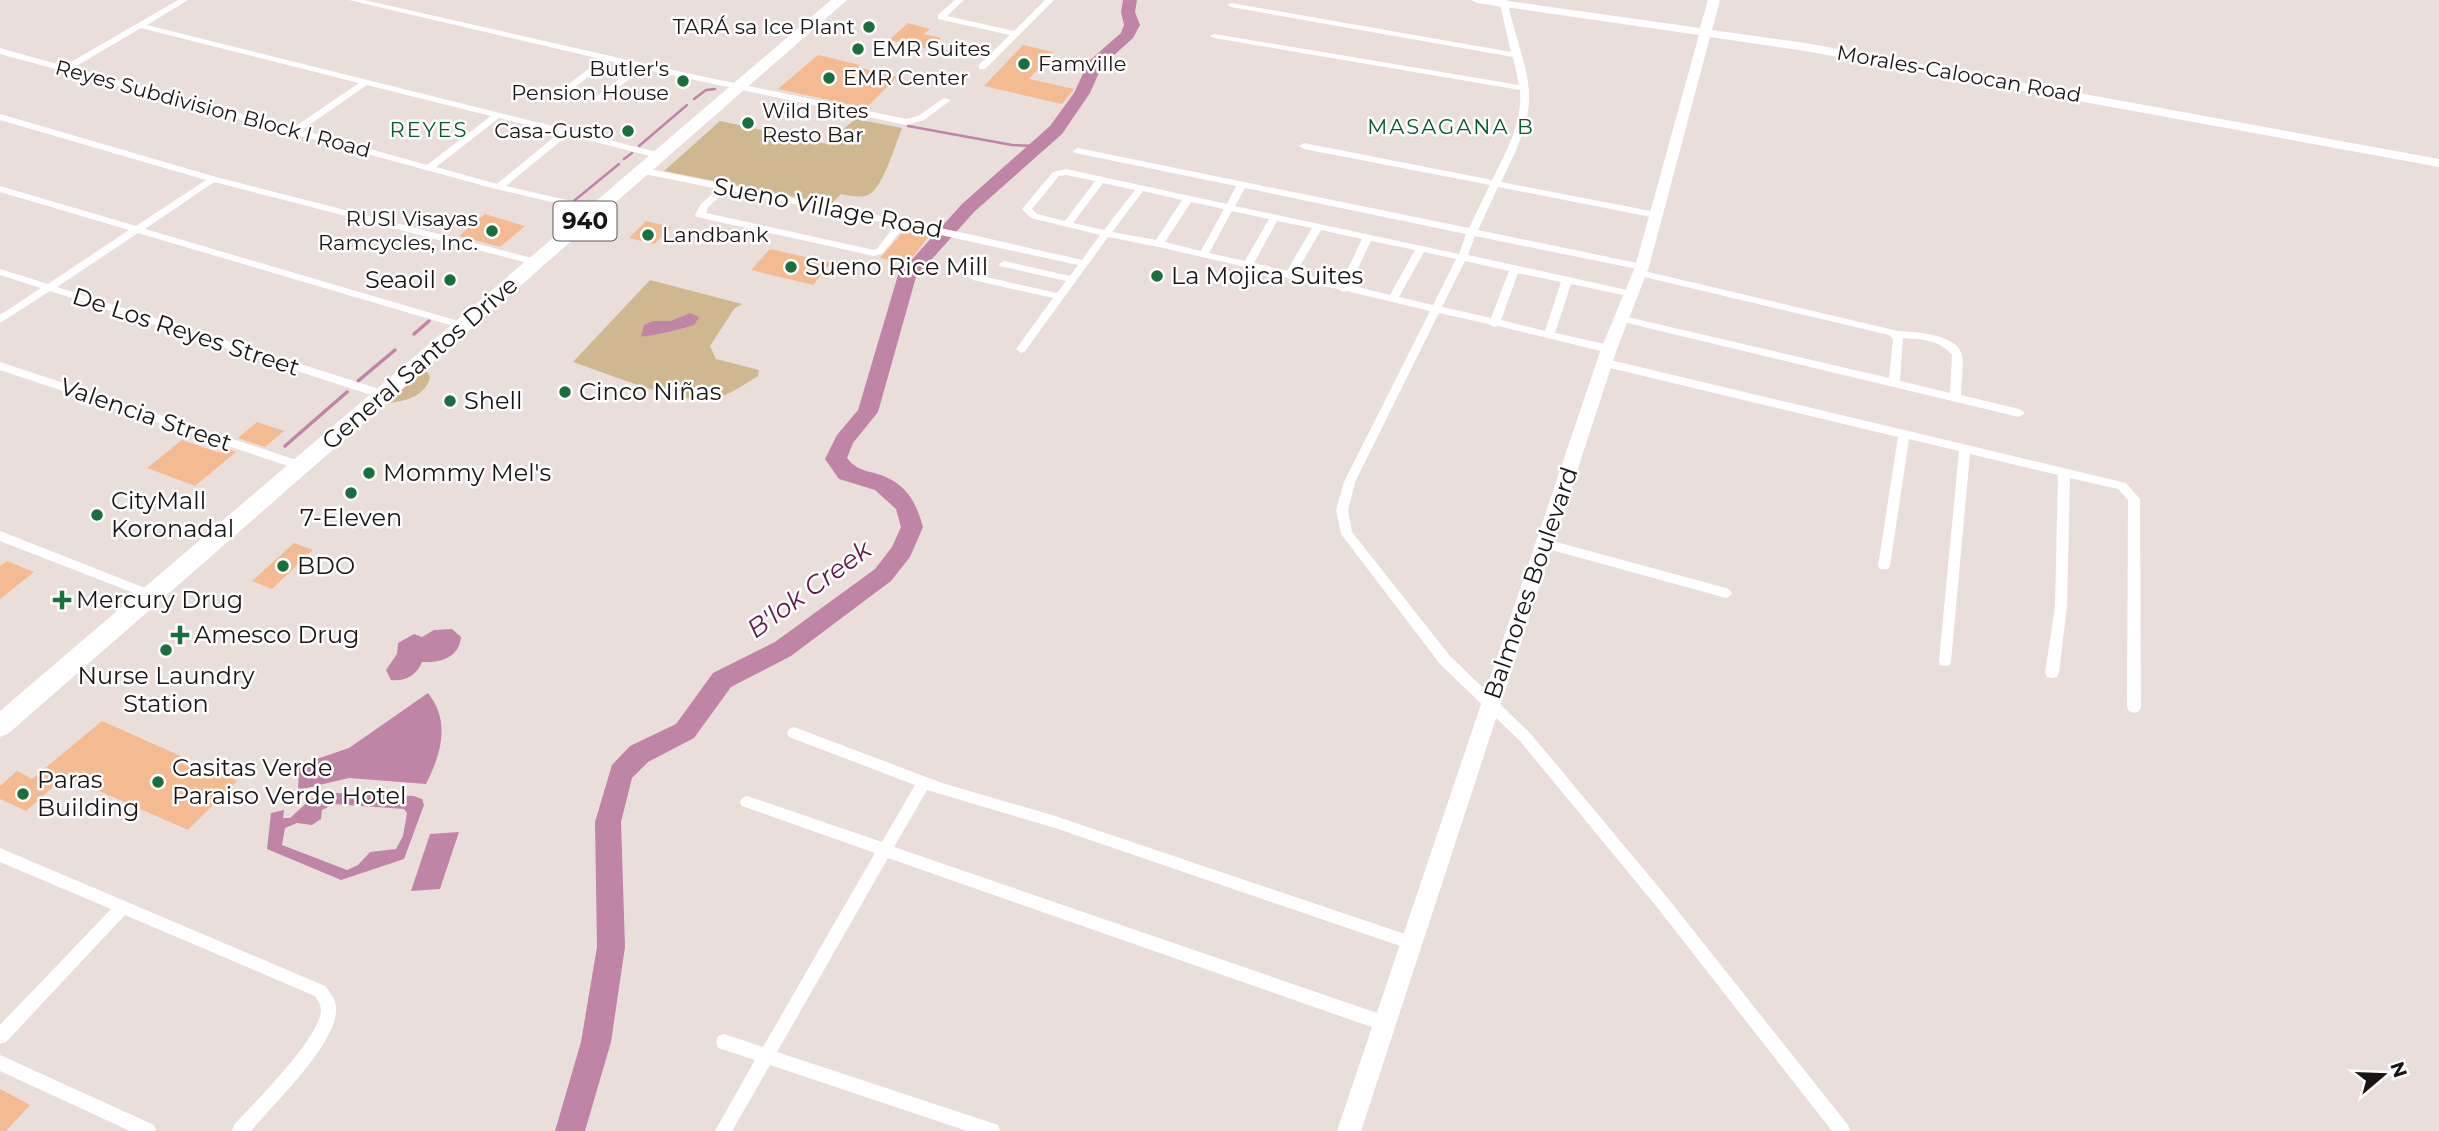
<svg xmlns="http://www.w3.org/2000/svg" width="2439" height="1131" viewBox="0 0 2439 1131" font-family="Montserrat,sans-serif">
<style>
.green{fill:#cfb890}
.water{fill:#c084a7;fill-rule:evenodd}
.lines{fill:none;stroke-linecap:round;stroke-linejoin:round}
.stream-far1{stroke:#c084a7;stroke-width:2.5}
.stream{stroke:#c084a7;stroke-width:3.5}
.river{fill:#c084a7;fill-rule:evenodd}
.building{fill:#f4ba91}
.street{fill:#fff;fill-rule:evenodd}
.secondary{fill:#fff;fill-rule:evenodd}
.highway{fill:#fff;fill-rule:evenodd}
.poi-dot{fill:#1a6f41;stroke:#fff;stroke-width:2.5}
.labels{text-anchor:middle;stroke-width:5;stroke-linejoin:round;paint-order:stroke}
.far-poi-label{font-size:21px;fill:#191514;stroke:#fff;text-anchor:start}
.far-street-label{font-size:21px;fill:#191514;stroke:#fff}
.far-neighbourhood-label{font-size:21px;letter-spacing:2px;fill:#055930;stroke:#fff}
.shield{fill:#fff;stroke:#5e5b5a;stroke-width:2}
.shield-label{font-size:23px;font-weight:bold;fill:#191514}
.street-label{font-size:24px;fill:#191514;stroke:#fff}
.poi-label{font-size:24px;fill:#191514;stroke:#fff;text-anchor:start}
.water-label{font-size:26px;font-style:italic;fill:#5f1848;stroke:#fff}
</style>
<rect width="100%" height="100%" fill="#eadedb"/>
<g class="green">
<path d="M855,119L902,128C896,143 882,190 868,195C859,198 850,196 841,194L831,204L664,171L720,121L827,144Z"/>
<path d="M650,280L742,304L734,309L710,346L716,359L759,370L758,376C744,385 722,400 704,400C669,399 608,374 573,362Z"/>
<path d="M426,369L430,378C424,397 404,402 386,403Z"/>
</g>
<g class="water">
<path d="M690,313L699,317L694,325C685,328 646,338 641,336L644,325L653,321H671Z"/>
<path d="M452,629L461,637C459,658 440,663 422,662C417,675 405,682 391,680L386,670L397,654L398,643L414,634L422,637L434,630Z"/>
<path d="M428,693C451,722 441,754 426,784L349,778L298,790L299,765L349,748Z"/>
<path d="M336,793L414,796L422,799L424,805L404,859L341,880L267,849L271,813L284,810L283,818H290L311,799ZM334,804L404,809L407,813L403,836L396,849L370,852L358,865L347,870L282,845L285,828L297,823L312,825L321,819L322,810Z"/>
<path d="M459,832L440,889L411,891L430,834Z"/>
</g>
<g class="lines">
<g class="stream-far1">
<path d="M694,99L706,90L715,89"/>
<path d="M908,126L1012,145L1037,146"/>
<path d="M639,146L687,105"/>
<path d="M624,159L632,153"/>
<path d="M575,200L619,164"/>
</g>
<g class="stream">
<path d="M414,334L429,321"/>
<path d="M358,381L395,350"/>
<path d="M285,446L347,392"/>
</g>
<path class="river" d="M1123,0H1137L1135,12L1140,25L1133,38L1102,66L1090,93L1062,134L974,212L916,277L878,412L853,443L847,458C859,474 874,470 890,479C910,490 917,506 923,527L910,557L891,581L791,656L731,687L694,738L648,762L632,778L621,822L625,947L611,1042L585,1131H555L581,1042L597,947L595,822L612,765L630,746L676,724L713,673L775,642L875,569L892,547L901,527L896,509L875,490L839,479L825,459L837,435L858,410L898,275L962,204L1050,126L1074,93L1089,61L1121,33L1124,25L1121,12Z"/>
</g>
<g class="building">
<path d="M908,23L930,29L924,34L941,38L929,49L889,40Z"/>
<path d="M1023,45L1053,52L1029,79L1074,89L1062,104L984,86Z"/>
<path d="M818,55L860,65L857,67L897,77L866,108L778,89Z"/>
<path d="M485,214L525,226L500,247L459,236Z"/>
<path d="M646,221L672,227L654,244L629,238Z"/>
<path d="M904,231L929,236L907,264L880,258Z"/>
<path d="M770,249L831,263L813,285L751,270Z"/>
<path d="M257,422L284,431L265,447L238,438Z"/>
<path d="M182,440L220,453L226,448L236,452L195,486L147,468Z"/>
<path d="M294,543L313,550L272,589L252,581Z"/>
<path d="M7,561L34,572L0,599V566Z"/>
<path d="M102,721L237,781L188,830L65,776L26,811L0,799V786L17,771L32,779Z"/>
<path d="M0,1089L30,1105L6,1131H0Z"/>
</g>
<g class="lines">
<g class="street">
<path d="M178,0H188L147,25L657,152L659,154L654,157L568,135L506,186L593,206V210L590,211L496,189L0,54V48L64,66ZM141,28L359,83L293,128L73,68ZM367,85L491,116L427,165L302,130ZM499,118L559,133L497,184L436,167Z"/>
<path d="M349,0H364L677,71L906,119L918,116L944,98L951,100L924,120L906,125L643,69L599,102L560,91L601,59ZM609,61L635,67L597,96L571,90Z"/>
<path d="M955,0H964L947,16L1014,31L1045,0H1054L985,69H979V65L1010,35L938,19V15Z"/>
<path d="M1499,0H1507C1513,32 1530,69 1529,100C1528,129 1513,157 1501,182L1656,212L1661,215L1656,218L1498,187L1478,230L1642,264L1647,267L1642,270L1475,236L1468,255L1636,292V296L1632,297L1571,284L1555,333L1609,345L1614,349L1609,353L1498,326L1494,327L1489,324L1439,313L1355,482L1348,510L1352,532L1450,656L1530,733L1666,896L1848,1125L1850,1131H1832L1656,906L1520,741L1440,664L1341,534L1336,510L1344,482L1430,311L1347,291L1343,292L1338,289L1289,279L1284,276L1159,247L1108,237L1025,351L1021,353L1016,349L1053,298L973,280L968,277L973,274L1057,293L1066,281L1000,266L999,264L1004,261L1070,276L1078,265L904,227L883,253L874,256L697,217L695,215L701,204L718,189L645,174L640,171L645,168L964,233L1082,260L1100,235L1031,218L1022,209L1053,172L1066,169L1227,204L1236,186L1075,153L1073,151L1078,148L1469,228L1490,185L1304,149L1299,146L1304,143L1492,180C1506,152 1523,122 1520,90L1214,38L1210,36L1214,34L1519,85L1513,57L1231,7L1227,5L1231,3L1511,52ZM1066,175L1095,181L1065,221L1037,214L1032,209L1059,176ZM1103,183L1135,190L1104,230L1073,223ZM1245,188L1466,234L1459,254L1235,206ZM727,190L895,225L877,249L874,250L706,213L708,207ZM1143,191L1182,200L1156,240L1112,232ZM1191,202L1224,209L1201,251L1165,242ZM1232,211L1269,219L1245,261L1209,253ZM1277,221L1312,228L1287,271L1254,263ZM1321,230L1362,239L1341,283L1296,273ZM1371,241L1415,250L1390,295L1350,285ZM1424,252L1456,259L1433,305L1399,297ZM1465,261L1509,271L1491,318L1442,307ZM1518,273L1561,282L1545,331L1501,320Z"/>
<path d="M0,114L216,177L532,258L533,260L528,263L214,182L145,229L458,321L459,323L458,325H450L138,233L57,287L376,388L377,391L376,394H368L50,291L0,323V315L41,288L0,275V269L48,284L129,230L0,192V186L136,226L206,180L0,120Z"/>
<path d="M1640,270L1898,331C1915,332 1959,334 1962,356C1964,368 1961,383 1961,395L2019,409L2025,413L2019,417L1619,321V317L1623,316L1889,378L1893,339L1889,335L1636,275L1635,273ZM1903,338C1921,339 1940,340 1952,355L1950,393L1900,381Z"/>
<path d="M1606,359L2126,483L2140,499L2141,707L2139,711L2134,713L2129,711L2127,707L2128,500L2118,489L2070,478L2067,606L2059,673L2057,677L2052,678L2047,677L2045,673L2055,606L2058,475L1970,454L1951,661L1950,665L1945,666L1940,665L1939,661L1959,451L1909,439L1890,566L1888,569H1880L1878,566L1898,437L1602,366L1601,363L1602,360Z"/>
<path d="M0,362L296,460L298,463L296,466H288L0,370Z"/>
<path d="M0,531L155,592L157,595L155,598H147L0,541Z"/>
<path d="M1545,539L1726,588L1730,590L1732,593L1730,596L1726,598L1541,547L1539,544L1541,541Z"/>
<path d="M794,727L942,783L1055,816L1417,938L1420,943L1417,948L1412,950L1055,828L927,790L894,847L1383,1015L1389,1018L1391,1023L1389,1028L1383,1031L888,858L777,1052L992,1123L998,1125L1000,1131H967L770,1065L732,1131H715L755,1060L718,1048L716,1042L718,1036L724,1034L763,1047L875,853L742,806L740,802L742,798L747,796L882,842L915,785L789,737L787,733L789,729Z"/>
<path d="M0,848L325,986C331,993 337,1001 336,1011C335,1045 273,1105 251,1131H232L234,1125C254,1103 319,1039 321,1011C321,1005 318,1001 315,996L125,915L6,1042L0,1044V1025L111,909L0,862Z"/>
<path d="M0,1055L154,1125L156,1131H130L0,1071Z"/>
</g>
<path class="secondary" d="M1471,0H1501L1700,28L1708,0H1720L1712,30L1805,43L2439,159V167L1805,51L1710,37L1649,267L1617,349L1361,1131H1337L1601,349L1635,267L1699,35L1477,3Z"/>
<path class="highway" d="M831,0H847L9,733L0,737V711Z"/>
</g>
<g class="poi-dot">
<circle cx="869" cy="27" r="7"/>
<circle cx="858" cy="49" r="7"/>
<circle cx="1024" cy="64" r="7"/>
<circle cx="829" cy="78" r="7"/>
<circle cx="683" cy="81" r="7"/>
<circle cx="748" cy="123" r="7"/>
<circle cx="628" cy="131" r="7"/>
<circle cx="492" cy="231" r="7"/>
<circle cx="648" cy="235" r="7"/>
<circle cx="791" cy="267" r="7"/>
<circle cx="1157" cy="276" r="7"/>
<circle cx="450" cy="280" r="7"/>
<circle cx="565" cy="392" r="7"/>
<circle cx="450" cy="401" r="7"/>
<circle cx="369" cy="473" r="7"/>
<circle cx="351" cy="493" r="7"/>
<circle cx="97" cy="515" r="7"/>
<circle cx="283" cy="566" r="7"/>
<path d="M58.5 589.5h7v7h7v7h-7v7h-7v-7h-7v-7h7z"/>
<path d="M176.5 624.5h7v7h7v7h-7v7h-7v-7h-7v-7h7z"/>
<circle cx="166" cy="650" r="7"/>
<circle cx="158" cy="782" r="7"/>
<circle cx="23" cy="794" r="7"/>
</g>
<g class="labels">
<g class="far-poi-label">
<text x="855" y="34" text-anchor="end">TARÁ sa Ice Plant</text>
<text x="872" y="56">EMR Suites</text>
<text x="1038" y="71">Famville</text>
<text x="669" y="76" text-anchor="end">Butler's<tspan x="669" dy="24">Pension House</tspan></text>
<text x="843" y="85">EMR Center</text>
<text x="762" y="118">Wild Bites<tspan x="762" dy="24">Resto Bar</tspan></text>
<text x="614" y="138" text-anchor="end">Casa-Gusto</text>
<text x="478" y="226" text-anchor="end">RUSI Visayas<tspan x="478" dy="24">Ramcycles, Inc.</tspan></text>
<text x="662" y="242">Landbank</text>
</g>
<g class="far-street-label">
<text transform="translate(1959 74) rotate(10)" y="7">Morales-Caloocan Road</text>
<text transform="translate(213 109) rotate(15)" y="7">Reyes Subdivision Block I Road</text>
</g>
<g class="far-neighbourhood-label">
<text x="1451" y="134">MASAGANA B</text>
<text x="429" y="137">REYES</text>
</g>
<rect class="shield" x="553.5" y="201.5" width="63" height="39" rx="5"/>
<g class="shield-label">
<text x="585" y="229">940</text>
</g>
<g class="street-label">
<text transform="translate(828 208) rotate(11)" y="8">Sueno Village Road</text>
<text transform="translate(186 332) rotate(18)" y="8">De Los Reyes Street</text>
<text transform="translate(420 363) rotate(-41)" y="8">General Santos Drive</text>
<text transform="translate(146 415) rotate(19)" y="8">Valencia Street</text>
<text transform="translate(1531 583) rotate(-71)" y="8">Balmores Boulevard</text>
</g>
<g class="poi-label">
<text x="805" y="275">Sueno Rice Mill</text>
<text x="1171" y="284">La Mojica Suites</text>
<text x="436" y="288" text-anchor="end">Seaoil</text>
<text x="579" y="400">Cinco Niñas</text>
<text x="464" y="409">Shell</text>
<text x="383" y="481">Mommy Mel's</text>
<text x="111" y="509">CityMall<tspan x="111" dy="28">Koronadal</tspan></text>
<text x="351" y="526" text-anchor="middle">7-Eleven</text>
<text x="297" y="574">BDO</text>
<text x="76" y="608">Mercury Drug</text>
<text x="194" y="643">Amesco Drug</text>
<text x="166" y="684" text-anchor="middle">Nurse Laundry<tspan x="166" dy="28">Station</tspan></text>
<text x="172" y="776">Casitas Verde<tspan x="172" dy="28">Paraiso Verde Hotel</tspan></text>
<text x="37" y="788">Paras<tspan x="37" dy="28">Building</tspan></text>
</g>
<g class="water-label">
<text transform="translate(809 589) rotate(-36)" y="9">B'lok Creek</text>
</g>
</g>
<g transform="translate(2383 1075) rotate(71)" stroke="#ffffff" stroke-width="5" paint-order="stroke">
<path d="M0-5L12 26L0 18L-12 26Z" fill="#191514"/>
<text y="-10" font-size="19" font-weight="bold" text-anchor="middle" fill="#191514">N</text>
</g>
</svg>
